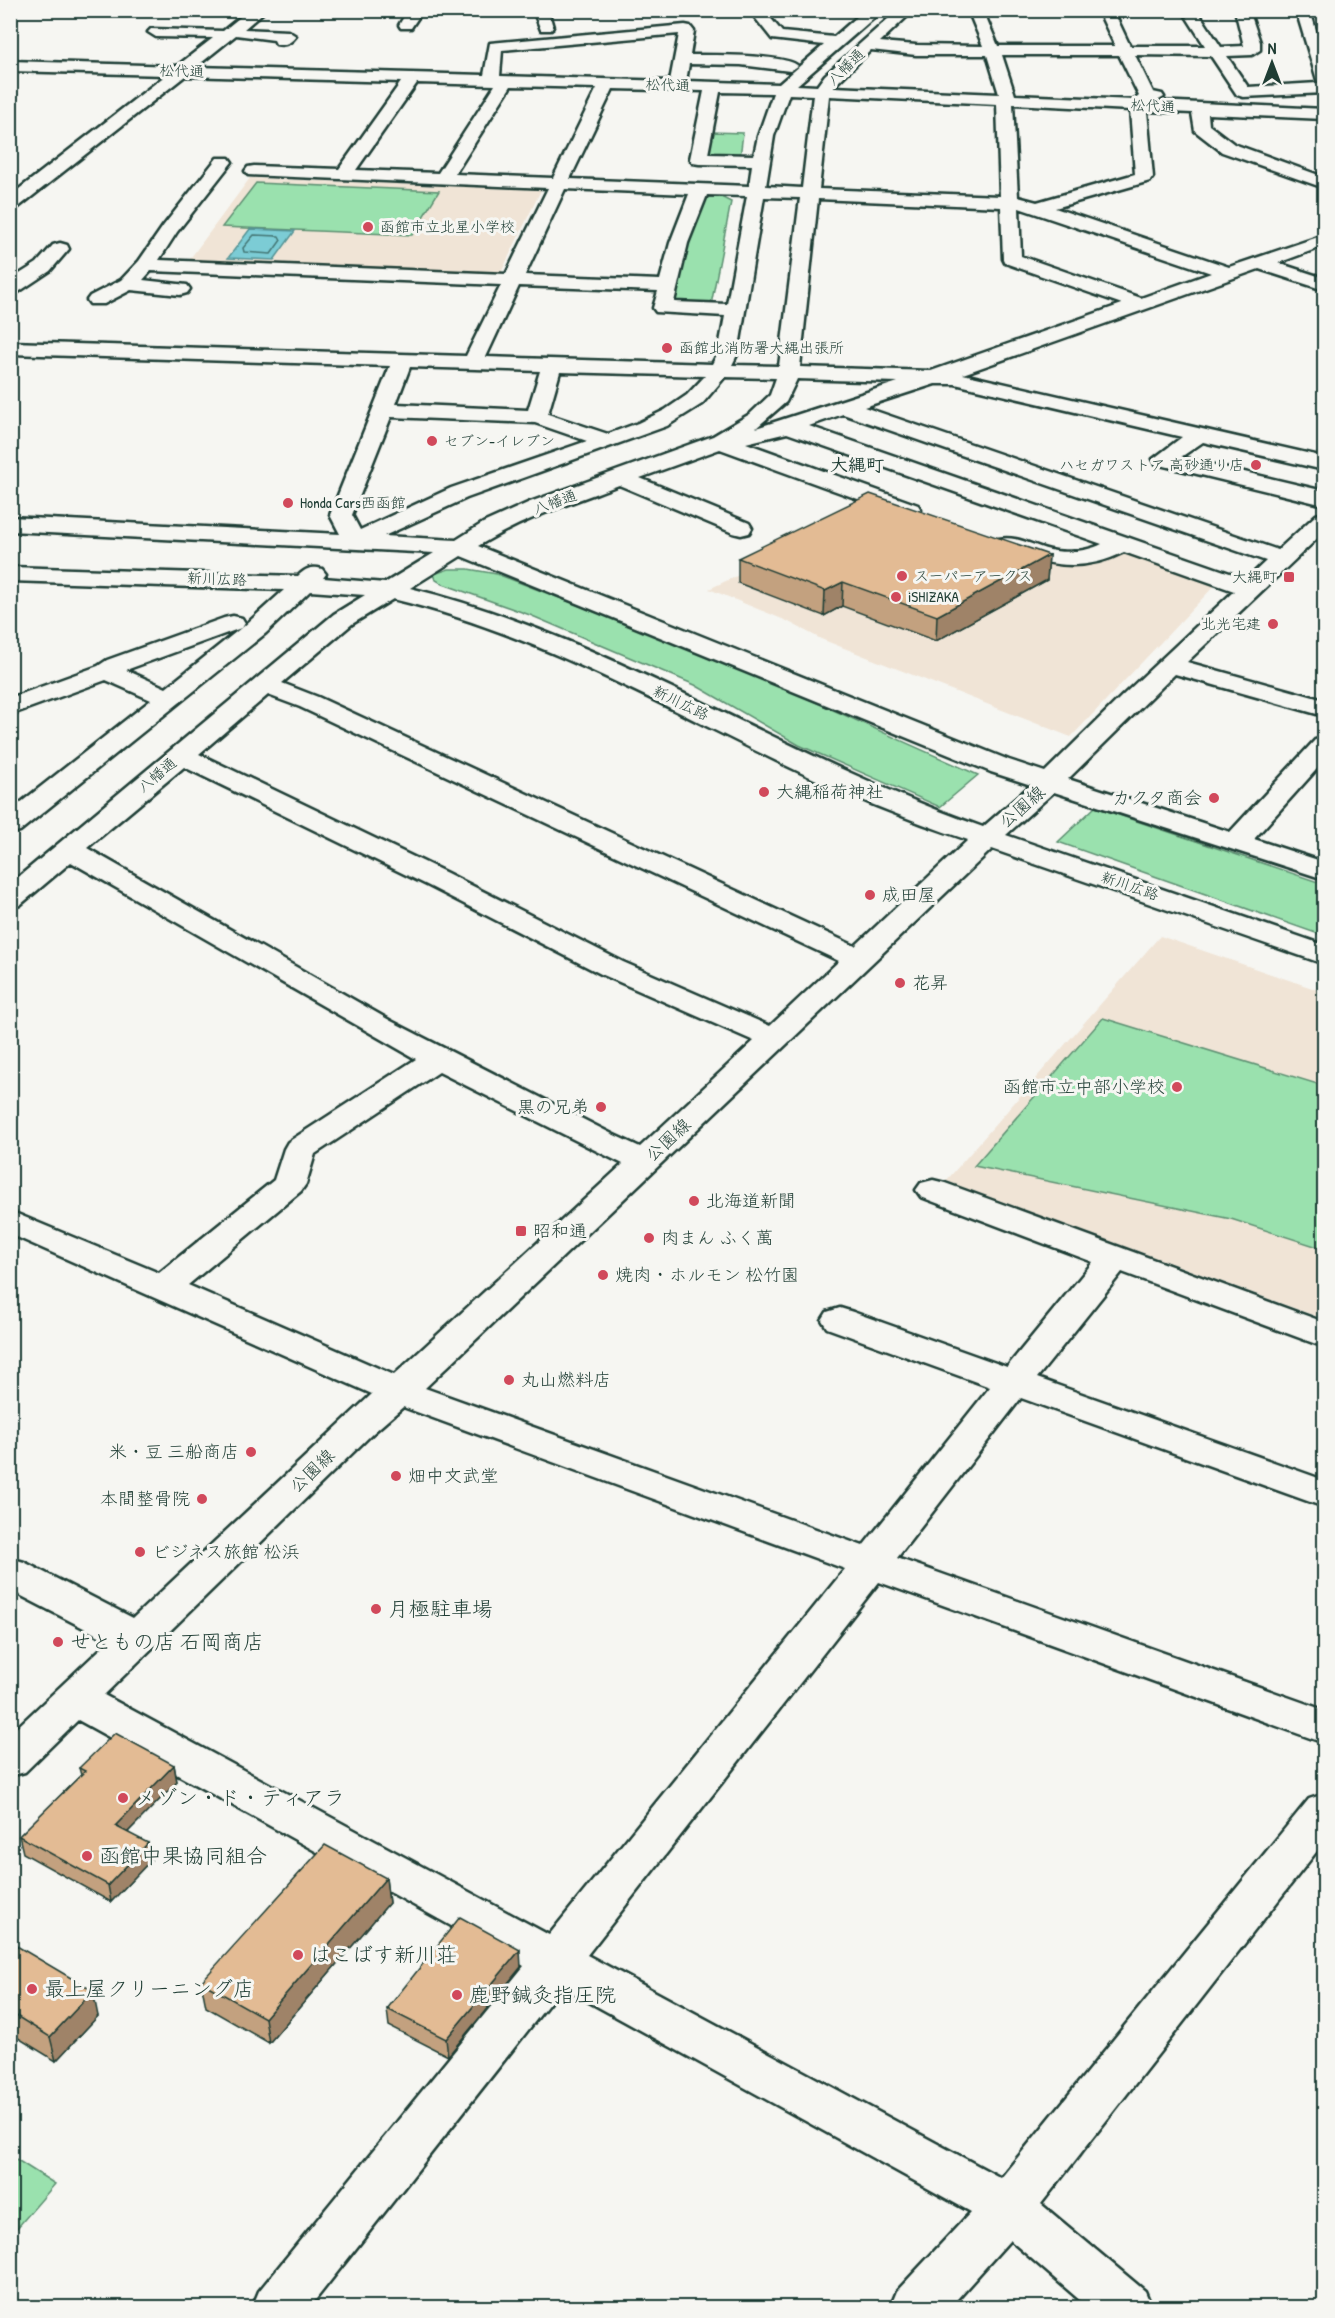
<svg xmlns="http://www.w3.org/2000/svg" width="1335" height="2318" viewBox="0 0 1335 2318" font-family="'Patrick Hand','Klee One',sans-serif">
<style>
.built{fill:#f0e4d6}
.green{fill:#9ae1ae;stroke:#5c8f71;stroke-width:1.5}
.water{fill:#7bccd5;stroke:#569395;stroke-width:1.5}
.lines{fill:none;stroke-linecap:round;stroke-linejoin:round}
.shore{stroke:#447674;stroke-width:1.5}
.minor-casing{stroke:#1f3d34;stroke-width:5}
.minor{fill:#f6f6f2;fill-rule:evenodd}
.wall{fill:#c3a17f;stroke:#1f3d34;stroke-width:1.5}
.shaded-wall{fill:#9f8368;stroke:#1f3d34;stroke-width:1.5}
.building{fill:#e3bb94;stroke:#1f3d34;stroke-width:1.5}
.poi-dot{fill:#d1495b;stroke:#f6f6f2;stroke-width:2}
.labels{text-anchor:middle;stroke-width:6;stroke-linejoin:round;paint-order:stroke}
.far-street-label{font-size:15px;fill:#1f3d34;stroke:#f6f6f2}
.far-poi-label{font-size:15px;fill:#1f3d34;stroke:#f6f6f2;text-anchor:start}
.far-quarter-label{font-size:18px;font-weight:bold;fill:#1f3d34;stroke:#f6f6f2}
.poi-label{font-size:18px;fill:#1f3d34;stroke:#f6f6f2;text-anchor:start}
.street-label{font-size:18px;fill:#1f3d34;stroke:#f6f6f2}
.near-poi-label{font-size:21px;fill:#1f3d34;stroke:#f6f6f2;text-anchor:start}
</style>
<rect width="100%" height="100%" fill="#f6f6f2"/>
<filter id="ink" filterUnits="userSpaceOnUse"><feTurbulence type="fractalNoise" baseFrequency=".0167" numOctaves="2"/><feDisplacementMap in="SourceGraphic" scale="12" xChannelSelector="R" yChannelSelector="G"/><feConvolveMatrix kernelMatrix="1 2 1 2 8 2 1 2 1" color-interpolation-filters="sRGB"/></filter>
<g filter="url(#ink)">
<g class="built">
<path d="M250,178L541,190L499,277L186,264Z"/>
<path d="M866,515L1053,561L1125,546L1218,582L1071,737L821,639L787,621L709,589Z"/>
<path d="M1160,936L1324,992V1319L946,1181Z"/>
</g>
<g class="green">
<path d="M712,132L743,133L740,157L708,156Z"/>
<path d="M256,183L439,191L412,235L222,227Z"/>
<path d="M706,197H721L731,202L711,305L675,302L687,242Z"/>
<path d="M449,569H468L497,574L735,666L978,775L940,807L799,745L695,685L530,615L443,584L436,580L434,574Z"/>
<path d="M1095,807L1324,884V936L1058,842Z"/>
<path d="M1103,1018L1324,1086V1249L1231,1219L974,1166Z"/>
<path d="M11,2156L55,2184L11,2235Z"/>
</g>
<path class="water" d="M250,229L295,231L274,260L228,258Z"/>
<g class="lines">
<path class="shore" d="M254,235L279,236L281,240L271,254L244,252L243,248Z"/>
<defs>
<g id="minor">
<path d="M249,10H266L244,29L288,31L296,36C291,43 284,46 276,44L274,40L236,35L196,67L484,75L490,43L685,25L690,26L694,31L690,55C709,55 788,54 798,66L790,71L741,65L689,64L686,81L779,84L824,45L772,39L749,10H764L782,32L834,37L865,10H877L878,13L876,16L797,85L817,86L825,75L898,10H914L880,42L916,45L983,46L968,10H983L998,46H1115L1098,10H1113L1130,46H1205L1182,10H1197L1221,47L1244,46L1235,10H1249L1260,42V50L1252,55L1227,56L1248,87L1318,83L1296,10H1310L1324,57V93L1243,97L1237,95L1211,56L1135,55L1153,92L1162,94L1164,97L1157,101L1324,109V119L1208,114L1209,125L1234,144L1324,177V188L1222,152L1195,131L1192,113L1147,111L1153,177L1150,181L1055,208L1229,267L1324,235V246L1278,263L1324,278V290L1259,269L963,374L1324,457V470L1203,442L1181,457L1324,491V505L1156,464L1153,459L1182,437L955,384H935L864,407L1278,550L1316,515L1324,513V532L1187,662L1324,700V716L1175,674L1068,779L1230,832L1315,740L1324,738V761L1254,839L1324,862V879L1054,792L1006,835L1324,945V964L992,849L425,1388L863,1546L990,1387L827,1328L822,1320L827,1312L840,1308L853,1312L1007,1367L1093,1262L921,1197L916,1190L921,1183L933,1180L945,1183L1324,1322V1347L1122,1272L1037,1378L1324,1480V1507L1021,1398L897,1558L1324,1710V1743L879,1582L587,1955L1001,2178L1309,1799L1324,1794V1842L1041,2204L1145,2291L1152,2308H1089L1010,2240L949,2308H890L897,2291L971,2212L562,1987L309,2308H252L259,2291L524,1966L78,1720L25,1772L10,1776V1734L109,1641L10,1590V1558L24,1562L133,1618L372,1394L10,1234V1211L159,1273L274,1180L284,1149L288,1142L416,1059L71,862L20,905L10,908V884L334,614L365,595L310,591L266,633L20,831L10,833V811L151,700L106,680L10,715V698L98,666L107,660L224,618L233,616L242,618L245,623L242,628L284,590L10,581V567L298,576C306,568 312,566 322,569L326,574L323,578L385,583L434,553L10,531V517L340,534L330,515L390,366L10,354V342L466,356L501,285L151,271L143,280L187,285L190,289L187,293L180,295L131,290L104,304H90L87,300L90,296L121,280L139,261L164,225L217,158H229L232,162L177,232L159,260L506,274L548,188L248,175L245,171L248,167L254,166L339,169L401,82L185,76L16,209L10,210V196L166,75L10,71V61L177,66L213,38L156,37L148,32L151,29L223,31ZM679,34L670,81L500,76L502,50ZM871,50L916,55H987L999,94L833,87ZM1002,55H1119L1139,96L1134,100L1015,95ZM417,83L495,85L438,173L356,170ZM511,86L597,88L553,178L455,174ZM613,89L704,91L690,159L693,163L699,164L752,165L749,186L570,179ZM720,92L773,93L758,136L754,155L708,154ZM789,94L813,95L802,188L766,186L774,136ZM829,96L997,104L1000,196L819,189ZM1013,104L1130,110L1135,174L1037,202L1018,197ZM565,189L689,194L670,243L660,280L525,275ZM707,195L747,196L727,304L674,302L688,243ZM764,197L800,198L779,366L732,365L738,353ZM818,199L1001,207L1003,259L1005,263L1122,304L931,371L800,367ZM1019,208L1211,273L1141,298L1021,256ZM519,286L658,291L653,308L656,312L725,316L718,353L712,364L486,357ZM410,367L540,371L528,410L396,404ZM560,372L705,376L687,395L665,410L638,423L608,434L548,414ZM725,377L776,378L770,395L750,414L713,436L530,502L483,523L456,540L384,536L467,498L667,426L702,404ZM797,379L898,382L756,428L786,402ZM843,414L1266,561L1247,579L809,426ZM391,417L535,423L587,441L451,488L360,530L352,515ZM787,433L1102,544C1089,551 1065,554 1050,550C1033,546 1016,535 999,539L995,544L999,549C1043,563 1079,575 1124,552L1234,591L1122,696L1045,772L1009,760L478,546C522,519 571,503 619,485L733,533L741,535L749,533L752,528L749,523L640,478L720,449L902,515L910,517L918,515L921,510L918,505L746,443ZM461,556L991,772L1031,785L983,827C788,759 610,637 410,588ZM393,599C531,632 656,702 783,764C842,793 905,819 968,840L855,946L318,697L282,683L352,624ZM241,628L166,688L126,670ZM268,695L300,707L839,961L770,1026L623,962L447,873L199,754ZM184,767L427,885L601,974L754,1041L640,1147L612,1134L391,1021L87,848ZM439,1072L623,1164L394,1375L188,1285L301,1191L306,1184L315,1154ZM403,1407L845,1569L549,1935L104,1695L373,1433Z"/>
<path d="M408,10H423L411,28H401L399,25Z"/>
<path d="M533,10H548L553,27L551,30H541Z"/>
<path d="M60,243L67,245L69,249L50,271L17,293L10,295V280L37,263L53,245Z"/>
</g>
</defs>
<use href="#minor" class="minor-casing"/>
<use href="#minor" class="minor"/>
</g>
<g class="wall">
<path d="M1049,555L1047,580L936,641L842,606L824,616L738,583V558Z"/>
<path d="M174,1765L177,1782L128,1832L151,1860L111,1902L23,1853L19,1836L81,1775L79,1768Z"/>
<path d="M386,1878L389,1903L269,2043L206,2007L201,1982Z"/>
<path d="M10,1942L98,2016L56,2061L10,2033Z"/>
<path d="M521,1967L448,2056L389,2026L387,2009Z"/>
</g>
<g class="shaded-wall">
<path d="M1049,555L1047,580L936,641L937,616Z"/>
<path d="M843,582L842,606L824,616L825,591Z"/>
<path d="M174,1765L177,1782L118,1842L115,1826Z"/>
<path d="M148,1843L151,1860L111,1902L108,1885Z"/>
<path d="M386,1878L389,1903L269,2043L265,2018Z"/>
<path d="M520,1950L521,1967L448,2056L446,2039Z"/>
<path d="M93,1991L98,2016L56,2061L50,2037Z"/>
</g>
<g class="building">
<path d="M870,494L1049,555L937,616L843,582L825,591L738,558Z"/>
<path d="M115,1733L174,1765L115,1826L148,1843L108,1885L19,1836L85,1771L79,1768Z"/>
<path d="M325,1845L386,1878L265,2018L201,1982Z"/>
<path d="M460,1917L520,1950L446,2039L387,2009Z"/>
<path d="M10,1942L93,1991L50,2037L10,2012Z"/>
</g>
</g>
<g class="poi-dot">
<circle cx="368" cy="227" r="6"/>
<circle cx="667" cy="348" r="6"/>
<circle cx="432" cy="441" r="6"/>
<circle cx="1256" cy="465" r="6"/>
<circle cx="288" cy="503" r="6"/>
<circle cx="902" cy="576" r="6"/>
<rect x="1283" y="571" width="12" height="12" rx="3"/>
<circle cx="896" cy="597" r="6"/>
<circle cx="1273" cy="624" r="6"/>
<circle cx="764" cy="792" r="6"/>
<circle cx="1214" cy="798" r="6"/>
<circle cx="870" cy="895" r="6"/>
<circle cx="900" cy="983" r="6"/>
<circle cx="1177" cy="1087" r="6"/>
<circle cx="601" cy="1107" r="6"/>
<circle cx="694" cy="1201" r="6"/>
<rect x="515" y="1225" width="12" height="12" rx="3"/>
<circle cx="649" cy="1238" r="6"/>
<circle cx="603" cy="1275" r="6"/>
<circle cx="509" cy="1380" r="6"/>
<circle cx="251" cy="1452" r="6"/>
<circle cx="396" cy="1476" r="6"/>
<circle cx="202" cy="1499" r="6"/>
<circle cx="140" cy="1552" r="6"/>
<circle cx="376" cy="1609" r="6"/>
<circle cx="58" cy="1642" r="6"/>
<circle cx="123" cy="1798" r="6"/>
<circle cx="87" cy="1856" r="6"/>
<circle cx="298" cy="1955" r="6"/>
<circle cx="32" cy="1989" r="6"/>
<circle cx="457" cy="1995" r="6"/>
</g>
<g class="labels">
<g class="far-street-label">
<text transform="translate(846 67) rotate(-44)" y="5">八幡通</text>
<text transform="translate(182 71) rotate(2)" y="5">松代通</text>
<text transform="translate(668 85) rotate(2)" y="5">松代通</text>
<text transform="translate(1153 106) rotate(3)" y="5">松代通</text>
<text transform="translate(555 502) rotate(-20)" y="5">八幡通</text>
<text transform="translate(217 579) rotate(2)" y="5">新川広路</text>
<text transform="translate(681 703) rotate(26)" y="5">新川広路</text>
<text transform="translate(157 775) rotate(-40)" y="5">八幡通</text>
<text transform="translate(1130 886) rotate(19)" y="5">新川広路</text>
</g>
<g class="far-poi-label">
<text x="380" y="232">函館市立北星小学校</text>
<text x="679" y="353">函館北消防署大縄出張所</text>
<text x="444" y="446">セブン-イレブン</text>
<text x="1244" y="470" text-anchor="end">ハセガワストア 高砂通り店</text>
<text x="300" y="508">Honda Cars西函館</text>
<text x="914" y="581">スーパーアークス</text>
<text x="1277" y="582" text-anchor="end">大縄町</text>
<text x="908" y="602">iSHIZAKA</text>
<text x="1261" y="629" text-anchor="end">北光宅建</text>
</g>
<g class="far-quarter-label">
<text x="857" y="471">大縄町</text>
</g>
<g class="poi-label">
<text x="776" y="798">大縄稲荷神社</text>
<text x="1202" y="804" text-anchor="end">カクタ商会</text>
<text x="882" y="901">成田屋</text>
<text x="912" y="989">花昇</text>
<text x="1165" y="1093" text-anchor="end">函館市立中部小学校</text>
<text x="589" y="1113" text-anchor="end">黒の兄弟</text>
<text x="706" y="1207">北海道新聞</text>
<text x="533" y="1237">昭和通</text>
<text x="661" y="1244">肉まん ふく萬</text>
<text x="615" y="1281">焼肉・ホルモン 松竹園</text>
<text x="521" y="1386">丸山燃料店</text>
<text x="239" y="1458" text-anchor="end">米・豆 三船商店</text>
<text x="408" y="1482">畑中文武堂</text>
<text x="190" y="1505" text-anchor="end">本間整骨院</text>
<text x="152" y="1558">ビジネス旅館 松浜</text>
</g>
<g class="street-label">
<text transform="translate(1022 807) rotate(-41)" y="6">公園線</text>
<text transform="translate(668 1140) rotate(-43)" y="6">公園線</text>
<text transform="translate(312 1471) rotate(-44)" y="6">公園線</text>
</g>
<g class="near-poi-label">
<text x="388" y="1616">月極駐車場</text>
<text x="70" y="1649">せともの店 石岡商店</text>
<text x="135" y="1805">メゾン・ド・ティアラ</text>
<text x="99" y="1863">函館中果協同組合</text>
<text x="310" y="1962">はこばす新川荘</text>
<text x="44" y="1996">最上屋クリーニング店</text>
<text x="469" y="2002">鹿野鍼灸指圧院</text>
</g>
</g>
<rect width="1335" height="2318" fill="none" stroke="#f6f6f2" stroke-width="36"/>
<rect x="18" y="18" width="1299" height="2282" fill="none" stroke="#1f3d34" stroke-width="2" filter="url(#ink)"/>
<g transform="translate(1272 63)" stroke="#f6f6f2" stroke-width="4.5" paint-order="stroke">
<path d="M0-4.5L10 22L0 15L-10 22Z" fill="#1f3d34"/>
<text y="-9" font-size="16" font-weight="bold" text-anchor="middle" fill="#1f3d34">N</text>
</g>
</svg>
